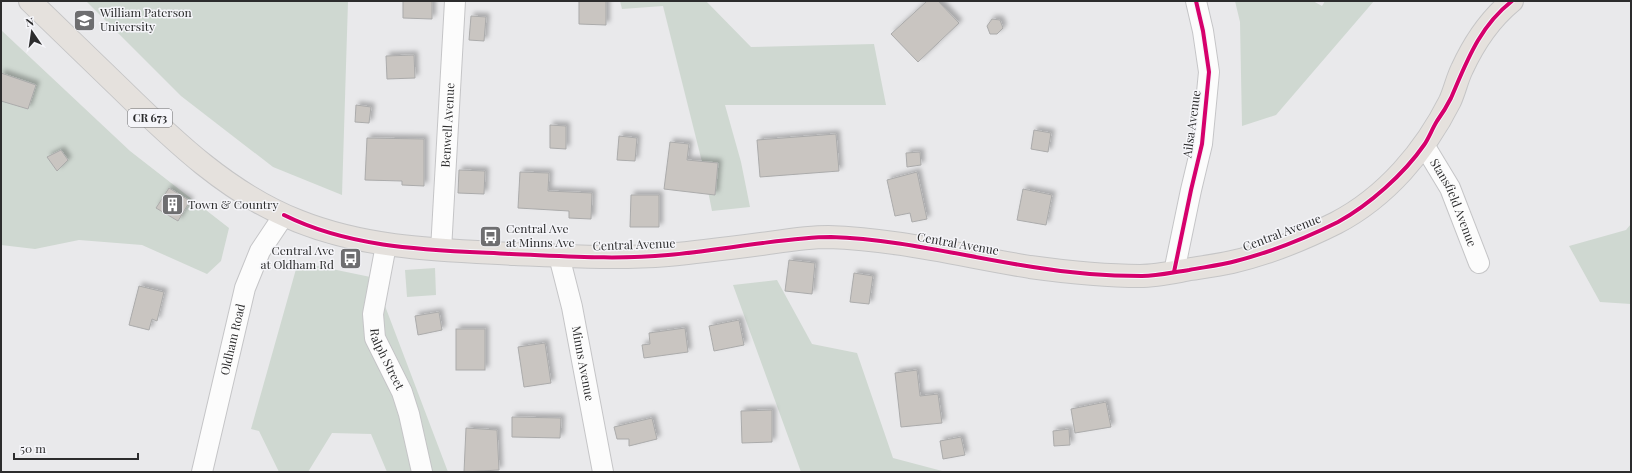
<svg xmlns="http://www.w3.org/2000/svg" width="1632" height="473" viewBox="0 0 1632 473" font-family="'Playfair Display',serif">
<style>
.green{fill:#cfd8d1}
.building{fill:#c9c5c1;stroke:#ababab;filter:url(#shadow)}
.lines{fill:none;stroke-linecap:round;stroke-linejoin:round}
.minor-casing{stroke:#c5c5c7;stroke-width:22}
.major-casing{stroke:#c5c5c6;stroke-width:24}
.minor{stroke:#fcfcfc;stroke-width:20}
.major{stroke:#e5e1dd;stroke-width:22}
.cycleway-casing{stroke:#f5f5f9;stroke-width:6}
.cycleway{stroke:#d6006c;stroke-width:4}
.labels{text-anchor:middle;stroke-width:3;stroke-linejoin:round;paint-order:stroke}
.shield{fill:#f5f5f9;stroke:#68686a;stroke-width:1}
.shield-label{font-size:11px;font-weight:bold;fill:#2c2c2d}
.poi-label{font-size:12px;fill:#2c2c2d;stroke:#f5f5f9;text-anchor:start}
.street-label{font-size:12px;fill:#2c2c2d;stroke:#f5f5f9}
</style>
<defs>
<filter id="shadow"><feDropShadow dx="3.5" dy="-3.5" stdDeviation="2" flood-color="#0004"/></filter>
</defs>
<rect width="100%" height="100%" fill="#e9e9eb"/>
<g class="green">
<path d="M86,1H348L342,195L273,167L181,96Z"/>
<path d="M620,1H706L751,47L874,44L886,105H725L741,162L750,207L712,211L703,166L663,6L622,9Z"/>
<path d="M1235,1H1313L1322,6L1325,1H1374L1276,115L1242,126L1240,22Z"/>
<path d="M1,30L130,151L229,228L221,261L207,274L142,245L79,240L35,249L1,245Z"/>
<path d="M1631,224V304L1600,302L1569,246L1626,230Z"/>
<path d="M298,262L385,280L382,298L448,472H387L371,434L332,433L308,472H279L259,431L251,429Z"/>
<path d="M435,268L436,295L407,297L405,270Z"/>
<path d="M777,280L812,344L857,353L893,458L946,472H801L733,285Z"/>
</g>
<g class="building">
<path d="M403,1H432V19L403,18Z"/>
<path d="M579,1H606V25L579,24Z"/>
<path d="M927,1H938L959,23L918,62L891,34Z"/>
<path d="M471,16L486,17L484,41L469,40Z"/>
<path d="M992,19L1000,20L1003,28L997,34H990L987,26Z"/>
<path d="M414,55L415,78L387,79L386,56Z"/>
<path d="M1,73L36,85L28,109L1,101Z"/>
<path d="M356,105L371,107L369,123L355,122Z"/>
<path d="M550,125L566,126V149L550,148Z"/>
<path d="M1034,130L1051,133L1048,152L1031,149Z"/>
<path d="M836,134L839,171L760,177L757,140Z"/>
<path d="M619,136L637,138L635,161L617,160Z"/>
<path d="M367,138L424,139V186L402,185V181L365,180Z"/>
<path d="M670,142L689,144L687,160L718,163L715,195L664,189Z"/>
<path d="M61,150L68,160L57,171L47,157Z"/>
<path d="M920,152L921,165L907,167L906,153Z"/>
<path d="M459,170L485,171L484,194L458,193Z"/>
<path d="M520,172L549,173L548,191L592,193L591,219L569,218V211L518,208Z"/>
<path d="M917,172L927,219L912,222L910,213L895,216L887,180Z"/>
<path d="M169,188L190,201L178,221L156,208Z"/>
<path d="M1023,189L1052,195L1046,225L1017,220Z"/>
<path d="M631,195H659V227H630Z"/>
<path d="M789,260L815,263L812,294L785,291Z"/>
<path d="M854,273L873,276L869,304L850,302Z"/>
<path d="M139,286L164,292L157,321L152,319L149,330L129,325Z"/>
<path d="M439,312L442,330L418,335L415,316Z"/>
<path d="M739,320L744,345L714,351L709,326Z"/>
<path d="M685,328L688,352L644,358L642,345L650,344L649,333Z"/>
<rect x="456" y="329" width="29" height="41"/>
<path d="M545,343L551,383L524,387L518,347Z"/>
<path d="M917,370L920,396L938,394L942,423L901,427L895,373Z"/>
<path d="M1106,402L1111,427L1075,433L1071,409Z"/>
<path d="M772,410V442L742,443L741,411Z"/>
<path d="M512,417L561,418L560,438L512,437Z"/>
<path d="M652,418L657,439L629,446V439H617L614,427Z"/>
<path d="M466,428L497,430L499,470L464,472Z"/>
<path d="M1069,429L1070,445L1054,446L1053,431Z"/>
<path d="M961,437L965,455L943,459L940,441Z"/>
</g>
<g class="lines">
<defs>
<g id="minor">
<path id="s1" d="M1424,145L1450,188L1479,263"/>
<path id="s2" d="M386,245L373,314L375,338L402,392L409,414L422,472"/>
<path id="s3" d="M441,250L455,1"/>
<path id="s4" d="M559,256L572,307L603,472"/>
<path d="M1174,272L1191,190L1202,144L1209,72L1203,31L1196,1"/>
<path id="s5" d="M202,472L245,288L260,251L284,215"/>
</g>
<path id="major" d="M30,1C61,31 91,60 122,90C174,141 229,194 298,221C368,249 441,250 515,254C566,256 617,259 668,255C699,252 730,248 761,244C783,241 806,237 828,237C896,239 963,256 1030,267C1067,272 1103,276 1140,276C1157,276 1174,272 1191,269C1204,267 1219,265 1232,262C1267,254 1304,239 1336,223C1386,197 1425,151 1450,101C1455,90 1457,79 1462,69C1474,43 1490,19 1512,1"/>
</defs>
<use href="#minor" class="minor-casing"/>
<use href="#major" class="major-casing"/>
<use href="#minor" class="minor"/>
<use href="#major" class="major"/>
<defs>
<g id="cycleway">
<path d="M284,215C354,250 435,250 511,254C563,256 616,260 668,255C700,252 731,247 763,243C786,240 808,237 831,237C899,239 966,257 1033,267C1069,273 1106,276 1142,276C1158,276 1174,272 1189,270C1205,267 1221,265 1236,261C1271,252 1306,238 1338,222C1369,205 1404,174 1424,145C1429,138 1432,129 1437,121C1442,114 1447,106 1451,98C1467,61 1479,27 1512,1"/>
<path d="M1174,272L1191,190L1202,144L1209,72L1203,31L1196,1"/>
</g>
</defs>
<use href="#cycleway" class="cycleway-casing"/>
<use href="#cycleway" class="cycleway"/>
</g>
<defs>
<symbol id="university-square" viewBox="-11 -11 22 22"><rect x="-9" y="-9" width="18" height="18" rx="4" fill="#6e6e70" stroke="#f5f5f9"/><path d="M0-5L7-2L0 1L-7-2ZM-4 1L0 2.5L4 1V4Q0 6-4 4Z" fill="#fff"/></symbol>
<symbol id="building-square" viewBox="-11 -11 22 22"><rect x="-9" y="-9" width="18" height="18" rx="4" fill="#6e6e70" stroke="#f5f5f9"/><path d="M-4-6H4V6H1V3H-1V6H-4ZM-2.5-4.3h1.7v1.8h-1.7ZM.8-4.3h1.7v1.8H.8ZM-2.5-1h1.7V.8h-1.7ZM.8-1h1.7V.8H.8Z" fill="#fff"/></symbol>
<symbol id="bus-square" viewBox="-11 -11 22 22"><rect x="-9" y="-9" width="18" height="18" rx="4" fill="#6e6e70" stroke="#f5f5f9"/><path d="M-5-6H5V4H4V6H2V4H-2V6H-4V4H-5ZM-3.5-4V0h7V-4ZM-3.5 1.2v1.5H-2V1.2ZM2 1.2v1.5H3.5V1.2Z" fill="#fff"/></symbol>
</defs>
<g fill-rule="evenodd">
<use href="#university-square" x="72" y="8" width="25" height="25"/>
<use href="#building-square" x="160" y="192" width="25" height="25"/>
<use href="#bus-square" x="478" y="224" width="25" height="25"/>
<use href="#bus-square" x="338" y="246" width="25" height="25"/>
</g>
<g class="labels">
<rect class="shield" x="128" y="109" width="44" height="18" rx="3"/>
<g class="shield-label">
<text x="150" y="122">CR 673</text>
</g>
<g class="poi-label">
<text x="100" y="17">William Paterson<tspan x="100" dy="14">University</tspan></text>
<text x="188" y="209">Town &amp; Country</text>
<text x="506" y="233">Central Ave<tspan x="506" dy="14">at Minns Ave</tspan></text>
<text x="334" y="255" text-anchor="end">Central Ave<tspan x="334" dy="14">at Oldham Rd</tspan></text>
</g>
<g class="street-label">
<text transform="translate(1192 124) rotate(-82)" y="4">Ailsa Avenue</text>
<text dy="4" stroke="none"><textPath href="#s3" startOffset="125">Benwell Avenue</textPath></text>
<text dy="4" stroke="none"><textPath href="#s1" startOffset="65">Stansfield Avenue</textPath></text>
<text transform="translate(1282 233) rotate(-21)" y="4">Central Avenue</text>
<text transform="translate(958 244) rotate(10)" y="4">Central Avenue</text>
<text transform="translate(634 245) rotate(-2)" y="4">Central Avenue</text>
<text dy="4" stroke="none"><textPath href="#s5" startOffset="136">Oldham Road</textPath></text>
<text dy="4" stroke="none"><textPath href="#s2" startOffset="118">Ralph Street</textPath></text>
<text dy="4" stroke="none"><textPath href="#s4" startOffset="110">Minns Avenue</textPath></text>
</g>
</g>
<rect width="1632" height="473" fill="none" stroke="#2c2c2d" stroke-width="4"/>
<g transform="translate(32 32) rotate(347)" stroke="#f5f5f9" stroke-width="3" paint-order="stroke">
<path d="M0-3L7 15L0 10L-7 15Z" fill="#2c2c2d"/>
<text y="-6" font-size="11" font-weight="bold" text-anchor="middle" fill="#2c2c2d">N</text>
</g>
<path d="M14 453v6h124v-6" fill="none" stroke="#2c2c2d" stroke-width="2"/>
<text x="20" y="453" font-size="12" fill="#2c2c2d" stroke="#f5f5f9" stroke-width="3" paint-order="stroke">50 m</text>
</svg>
